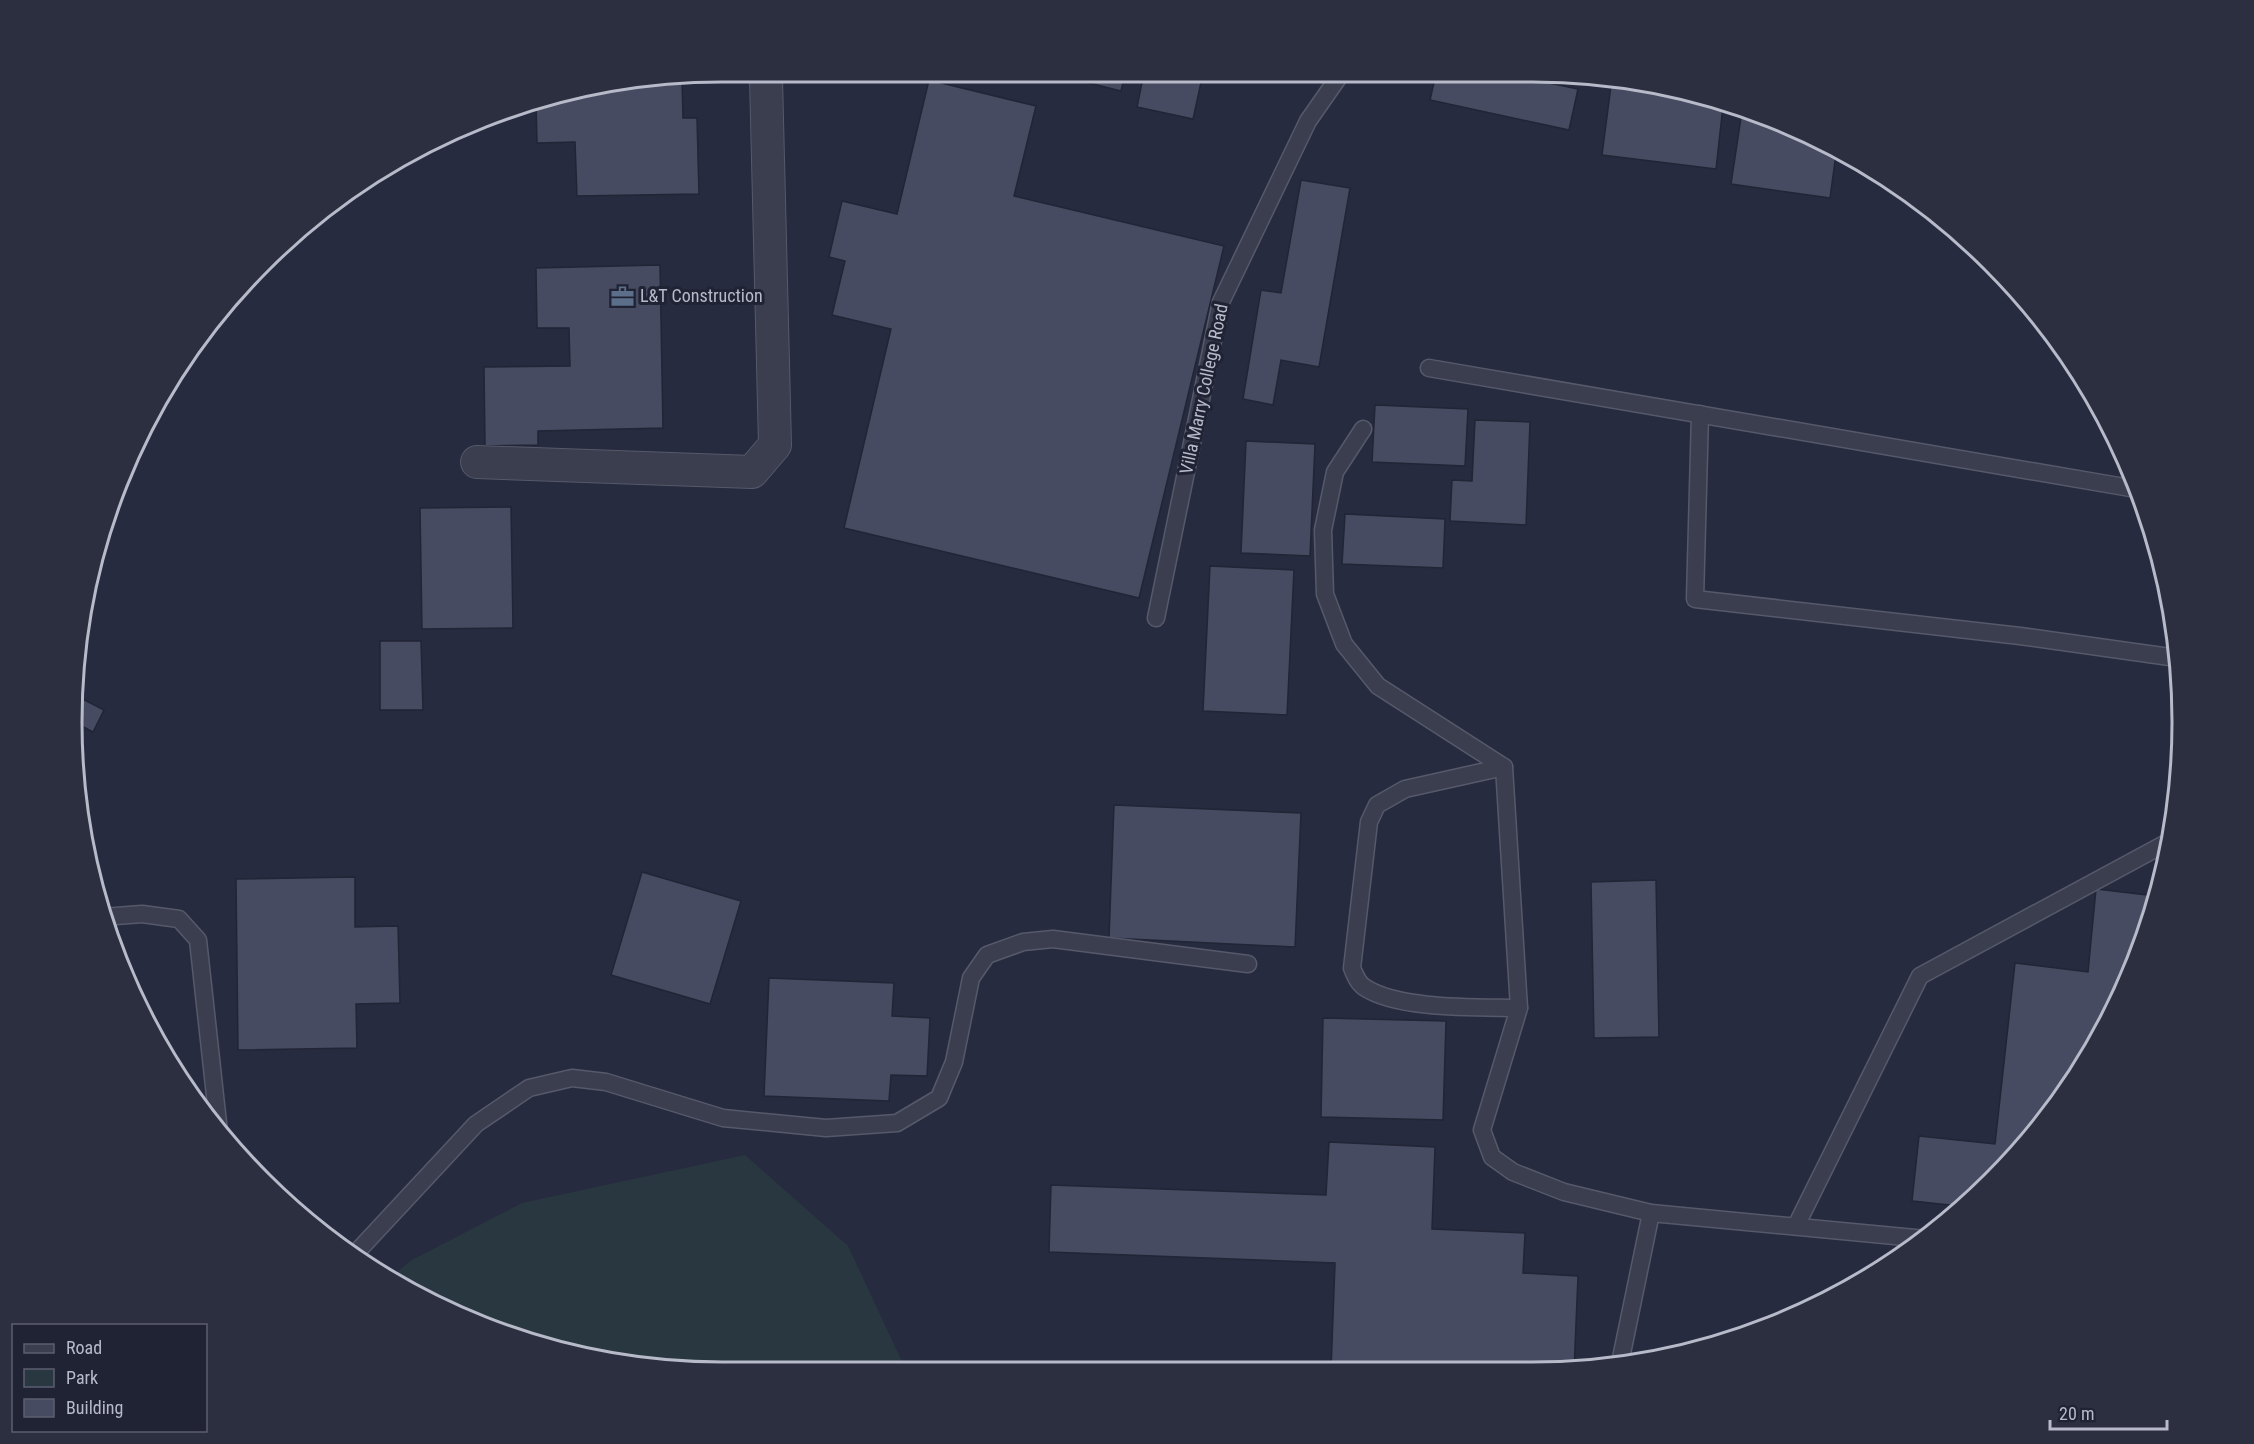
<svg xmlns="http://www.w3.org/2000/svg" width="2254" height="1444" viewBox="0 0 2254 1444" font-family="'Roboto Condensed',sans-serif">
<style>
.green{fill:#293740}
.building{fill:#464b61;stroke:#222536;stroke-width:1.5}
.lines{fill:none;stroke-linecap:round;stroke-linejoin:round}
.service-casing{stroke:#565969;stroke-width:19}
.minor-casing{stroke:#565969;stroke-width:34}
.service{stroke:#3b3e4f;stroke-width:16}
.minor{stroke:#3b3e4f;stroke-width:32}
.labels{text-anchor:middle;stroke-width:6;stroke-linejoin:round;paint-order:stroke}
.poi-label{font-size:18px;fill:#b7bac9;stroke:#202334;text-anchor:start}
.street-label{font-size:18px;fill:#b7bac9;stroke:#202334}
.rim{fill:none;stroke:#b7bac9;stroke-width:3}
</style>
<rect width="100%" height="100%" fill="#272b3f"/>
<path class="green" d="M745,1155L848,1246L905,1368L637,1366L474,1323L393,1276L410,1261L522,1203Z"/>
<g class="building">
<path d="M637,78H682L683,118H697L699,194L577,196L575,142L537,143L536,101L587,89H622V81Z"/>
<path d="M1069,78H1124L1121,91Z"/>
<path d="M1143,78H1202L1193,119L1137,107Z"/>
<path d="M1435,78H1525L1578,89L1569,130L1430,100Z"/>
<path d="M1612,78L1723,106L1716,169L1602,155Z"/>
<path d="M929,80L1036,106L1014,196L1224,246L1139,598L844,528L891,329L832,315L845,261L829,257L842,201L897,214Z"/>
<path d="M1742,111L1781,122L1836,154L1830,198L1731,184Z"/>
<path d="M1301,180L1350,188L1319,367L1281,360L1273,405L1243,399L1261,290L1281,293Z"/>
<path d="M1882,180L1896,188L1881,186Z"/>
<path d="M660,265L663,428L538,431V445L485,446L484,367L570,366L569,328H537L536,268Z"/>
<path d="M1375,405L1468,409L1465,466L1372,462Z"/>
<path d="M1475,420L1530,422L1526,525L1450,521L1452,480L1472,481Z"/>
<path d="M1246,441L1315,444L1310,556L1241,553Z"/>
<path d="M511,507L513,628L422,629L420,508Z"/>
<path d="M1345,514L1445,519L1443,568L1342,564Z"/>
<path d="M1210,566L1294,570L1287,715L1203,711Z"/>
<path d="M380,641H421L423,710H380Z"/>
<path d="M75,695L104,710L93,732L72,721Z"/>
<path d="M1114,805L1301,813L1295,947L1109,938Z"/>
<path d="M642,872L741,901L710,1004L611,975Z"/>
<path d="M355,877V927L398,926L400,1003L356,1004L357,1048L238,1050L236,879Z"/>
<path d="M1656,880L1659,1037L1594,1038L1591,882Z"/>
<path d="M2096,889L2156,896L2115,1010L2047,1118L1959,1206L1912,1201L1919,1136L1995,1144L2015,963L2088,972Z"/>
<path d="M769,978L894,983L892,1016L930,1018L927,1076L891,1075L889,1101L764,1096Z"/>
<path d="M1323,1018L1446,1021L1443,1120L1321,1117Z"/>
<path d="M1329,1142L1435,1147L1432,1229L1525,1233L1523,1273L1578,1276L1574,1371L1331,1370L1335,1263L1049,1252L1051,1185L1326,1195Z"/>
</g>
<g class="lines">
<defs>
<g id="service">
<path d="M1429,368L2136,489"/>
<path d="M1700,414L1695,599L2020,636L2177,658"/>
<path d="M1363,429L1335,472L1323,530L1325,594L1344,644L1378,686L1504,767L1519,1008"/>
<path d="M1156,618L1221,302L1308,121L1338,78"/>
<path d="M1504,767L1405,789L1377,805L1369,822L1352,968C1355,975 1358,983 1364,987C1398,1010 1478,1007 1519,1008L1482,1130L1492,1157L1513,1172L1564,1192L1651,1213L1926,1239"/>
<path d="M103,917L142,914L179,919L198,940L219,1132"/>
<path d="M1796,1226L1920,976L2168,842"/>
<path d="M355,1254L476,1124L529,1088L572,1078L606,1082L723,1118L826,1128L897,1123L939,1098L954,1062L971,978L987,955L1023,942L1053,939L1248,964"/>
<path d="M1620,1363L1651,1213"/>
</g>
<path id="minor" d="M477,462L752,472L775,445L766,78"/>
</defs>
<use href="#service" class="service-casing"/>
<use href="#minor" class="minor-casing"/>
<use href="#service" class="service"/>
<use href="#minor" class="minor"/>
</g>
<defs>
<symbol id="office-bare" viewBox="-9 -9 18 18"><path d="M-6-3h4V-5.5h4V-3h4V5H-6ZM-1-4.5V-3h2v-1.5ZM-6 0V1H6V0Z" fill="#5c6f8a" stroke="#202334" stroke-width="2.5" paint-order="stroke"/></symbol>
</defs>
<g fill-rule="evenodd">
<use href="#office-bare" x="606" y="280" width="33" height="33"/>
</g>
<g class="labels">
<g class="poi-label">
<text x="640" y="302">L&amp;T Construction</text>
</g>
<g class="street-label">
<text transform="translate(1204 389) rotate(-78)" y="6">Villa Marry College Road</text>
</g>
</g>
<path d="M0 0H2254V1444H0ZM722 82H1532A640 640 0 0 1 2172 722V722A640 640 0 0 1 1532 1362H722A640 640 0 0 1 82 722V722A640 640 0 0 1 722 82Z" fill="#2c2f40" fill-rule="evenodd"/>
<path class="rim" d="M722 82H1532A640 640 0 0 1 2172 722V722A640 640 0 0 1 1532 1362H722A640 640 0 0 1 82 722V722A640 640 0 0 1 722 82Z"/>
<rect x="12" y="1324" width="195" height="108" fill="#202334" stroke="#5c5f70" stroke-width="1.5"/>
<rect x="24" y="1344" width="30" height="9" fill="#3b3e4f" stroke="#5c5f70" stroke-width="1.5"/>
<text x="66" y="1354" font-size="18" fill="#b7bac9">Road</text>
<rect x="24" y="1369" width="30" height="18" fill="#293740" stroke="#5c5f70" stroke-width="1.5"/>
<text x="66" y="1384" font-size="18" fill="#b7bac9">Park</text>
<rect x="24" y="1399" width="30" height="18" fill="#464b61" stroke="#5c5f70" stroke-width="1.5"/>
<text x="66" y="1414" font-size="18" fill="#b7bac9">Building</text>
<path d="M2050 1420v9h117v-9" fill="none" stroke="#b7bac9" stroke-width="3"/>
<text x="2059" y="1420" font-size="18" fill="#b7bac9" stroke="#202334" stroke-width="4.5" paint-order="stroke">20 m</text>
</svg>
